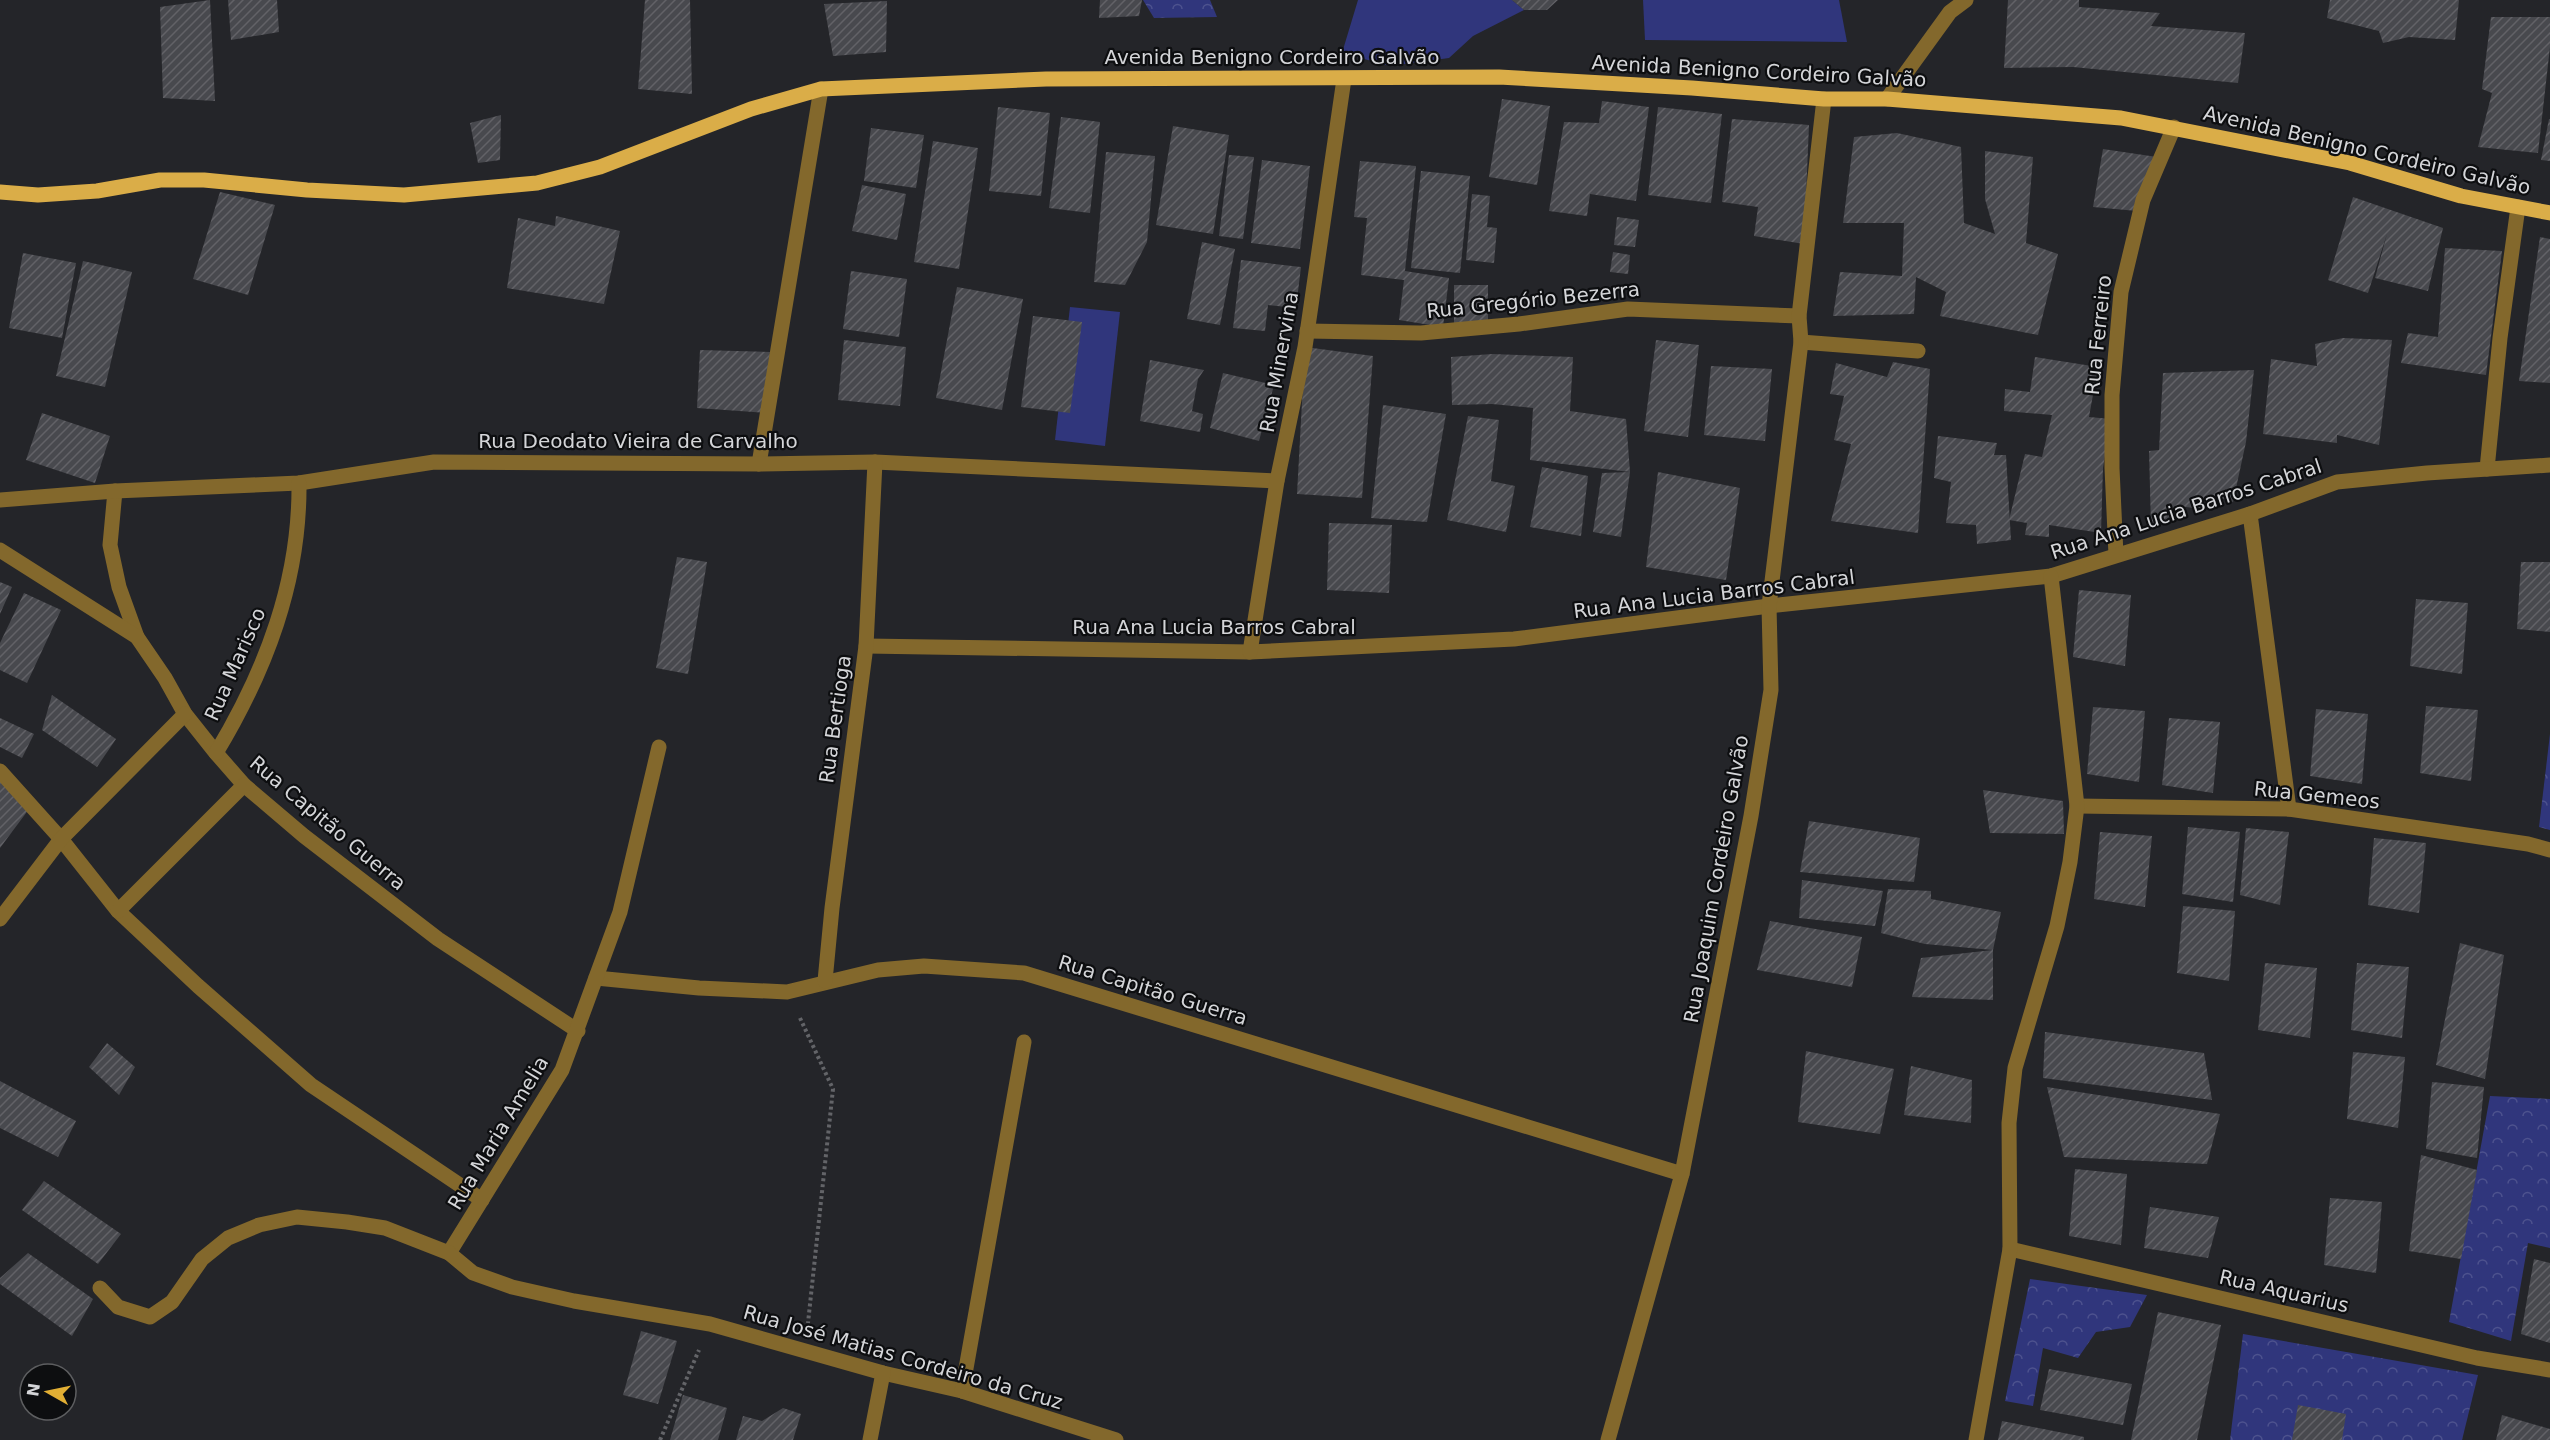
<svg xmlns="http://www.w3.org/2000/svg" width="2550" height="1440" viewBox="0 0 2550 1440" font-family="'DejaVu Sans',sans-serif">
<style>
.green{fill:#30367c}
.forest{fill:url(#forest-crowns)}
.building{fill:url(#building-hatch)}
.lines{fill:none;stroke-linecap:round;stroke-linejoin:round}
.path{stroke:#636468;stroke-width:4;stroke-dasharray:3 3;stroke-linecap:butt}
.minor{stroke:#83682c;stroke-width:15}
.major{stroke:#daad48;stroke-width:15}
.labels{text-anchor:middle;stroke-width:4.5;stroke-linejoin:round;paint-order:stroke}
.street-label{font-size:20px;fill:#d4d5d8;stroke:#0d0e10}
</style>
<defs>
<pattern id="forest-crowns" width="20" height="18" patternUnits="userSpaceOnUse" patternTransform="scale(1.5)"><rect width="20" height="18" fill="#30367c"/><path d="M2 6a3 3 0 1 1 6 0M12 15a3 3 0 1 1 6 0" fill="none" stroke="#4d528e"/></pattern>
<pattern id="building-hatch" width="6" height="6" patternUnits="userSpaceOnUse" patternTransform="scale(1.5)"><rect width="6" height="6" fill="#48494e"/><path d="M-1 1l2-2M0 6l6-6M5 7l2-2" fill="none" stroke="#626267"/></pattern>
</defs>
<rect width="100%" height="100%" fill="#242529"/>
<g class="green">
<path d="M1358,0H1512L1524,10L1473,36L1449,58L1390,66L1342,53Z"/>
<path d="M1643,0H1839L1847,42L1645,40Z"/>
<path d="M1070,307L1120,312L1105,446L1055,440Z"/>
</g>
<g class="forest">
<path d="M1143,0H1210L1217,17L1154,18Z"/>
<path d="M2550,734V830L2539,827Z"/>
<path d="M2490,1096L2550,1099V1248L2528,1243L2511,1341L2449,1322Z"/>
<path d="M2030,1279L2147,1295L2130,1327L2096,1332L2078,1358L2043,1348L2033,1406L2005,1401Z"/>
<path d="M2243,1334L2478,1375L2462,1440H2230Z"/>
</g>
<g class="building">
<path d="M210,0L215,101L163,98L160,7Z"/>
<path d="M228,0H277L279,32L231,40Z"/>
<path d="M645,0H690L692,94L638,89Z"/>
<path d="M1100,0H1142L1139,16L1099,18Z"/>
<path d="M1512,0H1558L1547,10H1524Z"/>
<path d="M2008,0H2079V7L2160,13L2151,26L2245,33L2238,83L2073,67L2004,68Z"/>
<path d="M2330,0H2459L2455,40L2409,37L2383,43L2379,31L2327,18Z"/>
<path d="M887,1L886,52L833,56L824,4Z"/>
<path d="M2491,17H2550V47L2538,153L2478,147L2492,93L2482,89Z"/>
<path d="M1502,99L1550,106L1537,185L1489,177Z"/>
<path d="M1602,101L1649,107L1636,201L1590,194L1587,216L1549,211L1564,122L1599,123Z"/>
<path d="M998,107L1050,113L1041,196L989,191Z"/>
<path d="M1658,107L1722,114L1711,203L1648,195Z"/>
<path d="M501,115L500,160L478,163L470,123Z"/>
<path d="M1061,117L1100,122L1090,213L1049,208Z"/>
<path d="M1732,119L1809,125L1804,244L1754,236L1758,207L1722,202Z"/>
<path d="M2549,119H2550V161L2541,160Z"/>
<path d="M1173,126L1229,135L1213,234L1156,225Z"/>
<path d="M871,128L924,135L916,188L864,181Z"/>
<path d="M1897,133L1961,147L1964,223L1995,234L1985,199V151L2033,157L2026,243L2058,254L2038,335L1940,316L1946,292L1916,277L1914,314L1833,316L1840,272L1902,276L1904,223H1843L1854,137Z"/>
<path d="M933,141L978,148L959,269L914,262Z"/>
<path d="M2103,149L2157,157L2137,211L2093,207Z"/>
<path d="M1106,152L1155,156L1147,242L1125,285L1094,282Z"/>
<path d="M1229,155L1254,157L1243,239L1219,236Z"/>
<path d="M1262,160L1310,166L1300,249L1251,243Z"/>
<path d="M1360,161L1416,166L1405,271L1449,278L1443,327L1399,320L1404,280L1361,275L1367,218L1354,217Z"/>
<path d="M1421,171L1470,176L1460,273L1411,268Z"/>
<path d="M862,185L906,194L897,240L852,231Z"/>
<path d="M220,192L275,205L248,295L193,279Z"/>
<path d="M1472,194L1490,196L1487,227L1497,228L1494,263L1466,260Z"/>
<path d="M2353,197L2443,228L2428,291L2375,278L2387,234L2368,293L2328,280Z"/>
<path d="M556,216L620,231L604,304L507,288L518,218L555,226Z"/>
<path d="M1617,217L1639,220L1635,247L1614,245Z"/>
<path d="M2540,237L2550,239V383L2519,381Z"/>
<path d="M1202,242L1235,249L1220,325L1187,319Z"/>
<path d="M2445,248L2502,251L2486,375L2401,363L2408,333L2438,337Z"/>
<path d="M1613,252L1630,255L1628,274L1610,272Z"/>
<path d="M23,253L76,263L62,338L9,328Z"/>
<path d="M1241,260L1301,267L1296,308L1268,305L1265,331L1233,328Z"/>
<path d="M83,261L132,272L105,387L56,376Z"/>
<path d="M851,271L907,279L899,337L843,329Z"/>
<rect x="1454" y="285" width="34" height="39"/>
<path d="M957,287L1023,299L1002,410L936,398Z"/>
<path d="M1033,316L1082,322L1070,413L1021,407Z"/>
<path d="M2343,338L2392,340L2379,445L2337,435V443L2263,434L2271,359L2317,366L2315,344Z"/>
<path d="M844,340L906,347L900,406L838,400Z"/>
<path d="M1656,340L1699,345L1688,437L1644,431Z"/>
<path d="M1305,347L1373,356L1362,498L1297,494Z"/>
<path d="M700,350L770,352L767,413L697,408Z"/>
<path d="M1492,354L1573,357L1570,411L1626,419L1630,472L1530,460L1533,408L1492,404L1452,405L1451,357Z"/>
<path d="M2035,357L2098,367L2089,417L2111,419L2103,468L2101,533L2049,525V537L2025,535L2027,523L2009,520L2025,454L2042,457L2052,415L2004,411L2005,389L2030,392Z"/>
<path d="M1150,360L1204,370L1198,379L1192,411L1203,414L1200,432L1140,421Z"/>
<path d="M1893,362L1930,369L1918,533L1831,521L1851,444L1834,440L1844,396L1830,394L1836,363L1887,377Z"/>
<path d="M1711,366L1772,369L1765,441L1704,435Z"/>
<path d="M2254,370L2246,442L2233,502L2211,495L2202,509L2178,506L2174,520L2151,527L2149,451L2159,450L2163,373Z"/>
<path d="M1223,373L1274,385L1259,441L1210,428Z"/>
<path d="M1383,405L1446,414L1427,522L1371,518Z"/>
<path d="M42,413L110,436L95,483L26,460Z"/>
<path d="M1468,416L1499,420L1491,481L1515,486L1506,532L1447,520Z"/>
<path d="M1938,436L1997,443L1994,455H2006L2011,540L1977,544L1976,525L1946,523L1951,482L1934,478Z"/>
<path d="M1542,467L1588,476L1581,536L1530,527Z"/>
<path d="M1630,472L1621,537L1593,532L1602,473Z"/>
<path d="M1658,472L1740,488L1726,580L1646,567Z"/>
<path d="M1329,523L1392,525L1389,593L1327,590Z"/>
<path d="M677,557L707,562L688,674L656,668Z"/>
<path d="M2521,562H2550V632L2517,629Z"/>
<path d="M0,582L12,587L0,614Z"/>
<path d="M2079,590L2131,595L2125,666L2073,657Z"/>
<path d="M24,593L61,610L27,683L0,670V643Z"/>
<path d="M2416,599L2468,603L2462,674L2410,666Z"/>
<path d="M52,695L116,739L97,767L42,730Z"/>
<path d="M2426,706L2478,710L2471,781L2420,773Z"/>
<path d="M2093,707L2145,711L2139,782L2087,774Z"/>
<path d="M2316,709L2368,714L2362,784L2310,776Z"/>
<path d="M0,718L34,734L22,758L0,747Z"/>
<path d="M2169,718L2220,722L2213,793L2162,785Z"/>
<path d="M0,780L32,805L0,848Z"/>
<path d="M1983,790L2063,801L2064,834L1990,833Z"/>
<path d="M1809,821L1920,838L1914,882L1800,872Z"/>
<path d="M2188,827L2240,832L2233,902L2182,894Z"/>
<path d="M2246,828L2289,832L2280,905L2240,895Z"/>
<path d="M2100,832L2152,836L2145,907L2094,899Z"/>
<path d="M2374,838L2426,843L2419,913L2368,905Z"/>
<path d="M1802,880L1883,891L1875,926L1799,918Z"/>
<path d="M1888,889L1931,891V899L2001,912L1993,950L1925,944L1881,933Z"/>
<path d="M2183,906L2235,911L2229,981L2177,973Z"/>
<path d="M1770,921L1862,937L1852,987L1757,970Z"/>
<path d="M2460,943L2504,955L2485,1079L2436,1065Z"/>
<path d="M1993,950V1000L1912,997L1921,958Z"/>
<path d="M2265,963L2317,968L2310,1038L2258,1030Z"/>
<path d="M2357,963L2409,967L2402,1038L2351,1030Z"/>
<path d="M2045,1032L2204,1053L2212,1100L2043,1078Z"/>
<path d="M107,1043L135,1067L119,1095L89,1067Z"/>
<path d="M1806,1051L1894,1069L1880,1134L1798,1122Z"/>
<path d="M2353,1052L2405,1057L2398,1128L2347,1119Z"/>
<path d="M1911,1066L1972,1080L1971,1123L1904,1115Z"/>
<path d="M0,1081L76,1121L58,1157L0,1128Z"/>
<path d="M2432,1082L2484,1087L2477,1158L2426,1149Z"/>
<path d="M2047,1087L2220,1114L2207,1164L2064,1157Z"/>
<path d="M2421,1155L2477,1170L2461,1259L2409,1251Z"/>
<path d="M2075,1169L2127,1174L2121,1245L2069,1236Z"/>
<path d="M44,1181L121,1234L98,1264L22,1210Z"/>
<path d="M2330,1198L2382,1202L2376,1273L2324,1265Z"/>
<path d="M2150,1207L2219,1217L2208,1258L2144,1248Z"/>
<path d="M28,1253L93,1299L72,1336L0,1284V1278Z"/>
<path d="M2534,1259L2550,1263V1343L2521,1334Z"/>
<path d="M2158,1312L2221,1325L2197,1440H2131Z"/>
<path d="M641,1331L677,1341L658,1404L623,1395Z"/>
<path d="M2049,1369L2132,1384L2123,1425L2040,1410Z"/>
<path d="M683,1395L727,1408L718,1440H670Z"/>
<path d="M2298,1405L2346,1414L2342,1440H2292Z"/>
<path d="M783,1408L801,1414L793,1440H736L743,1416L762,1421Z"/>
<path d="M2502,1415L2550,1429V1440H2496Z"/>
<path d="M2002,1421L2084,1437V1440H1998Z"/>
</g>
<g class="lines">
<g class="path">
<path d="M800,1018L833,1089L808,1323"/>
<path d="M660,1440L699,1350"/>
</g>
<g class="minor">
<path d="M1887,99L1950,12L1966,0"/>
<path d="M1307,331L1421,333L1519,324L1628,309L1799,316"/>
<path d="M1801,342L1918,351"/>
<path d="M759,464L821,89"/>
<path d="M2487,469L2500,338L2518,207"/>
<path d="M115,491L110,545L119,587L137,637"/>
<path d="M0,500L115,491L299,483L434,462L759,464L875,462L1277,481"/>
<path d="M2250,514L2289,809"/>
<path d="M0,550L137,637L165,678L185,714L216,753L244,785L304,836L438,939L578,1031"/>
<path d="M2116,555L2112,468V395L2121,292L2143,200L2174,127"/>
<path d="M866,646L1250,652L1514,639L1769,606L2051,576L2250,514L2337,482L2427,473L2550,465"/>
<path d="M1250,652L1277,481L1305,347L1344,79"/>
<path d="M216,753C266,670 300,581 299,483"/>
<path d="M0,771L61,839L118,911L198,986L311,1085L482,1200"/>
<path d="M2077,806L2289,809L2528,844L2550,850"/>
<path d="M118,911L244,785"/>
<path d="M0,919L61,839L185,714"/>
<path d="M596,978L699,988L787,992L878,970L924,966L1024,973L1682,1174"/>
<path d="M825,981L832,908L866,646L875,462"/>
<path d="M2010,1249L2477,1358L2550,1370"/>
<path d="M449,1253L562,1070L620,912L659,747"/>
<path d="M100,1288L118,1307L150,1317L172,1302L202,1259L228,1238L259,1225L297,1217L347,1222L385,1228L449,1253L473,1273L512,1287L574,1301L710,1324L883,1373L962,1391L1116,1440"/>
<path d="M962,1391L1024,1042"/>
<path d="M870,1440L883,1373"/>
<path d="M1608,1440L1682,1174L1751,816L1771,690L1769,606L1801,342L1799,316L1824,99"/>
<path d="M1976,1440L2010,1249L2009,1123L2015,1068L2057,926L2070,862L2077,806L2051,576"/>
</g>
<path class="major" d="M0,192L38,195L97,191L160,180H204L307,190L404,195L537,183L600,167L751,109L821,89L1046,79L1499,77L1692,88L1824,99H1887L2121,118L2350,163L2461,196L2550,213"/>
</g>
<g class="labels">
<g class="street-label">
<text x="1272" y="64">Avenida Benigno Cordeiro Galvão</text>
<text transform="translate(1759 71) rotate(3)" y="7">Avenida Benigno Cordeiro Galvão</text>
<text transform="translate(2367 150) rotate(13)" y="7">Avenida Benigno Cordeiro Galvão</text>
<text transform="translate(1533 300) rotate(-6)" y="7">Rua Gregório Bezerra</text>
<text transform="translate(2098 335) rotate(-84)" y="7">Rua Ferreiro</text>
<text transform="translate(1279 362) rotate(-80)" y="7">Rua Minervina</text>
<text x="638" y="448">Rua Deodato Vieira de Carvalho</text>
<text transform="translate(2186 509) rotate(-18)" y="7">Rua Ana Lucia Barros Cabral</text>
<text transform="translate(1714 594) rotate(-7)" y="7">Rua Ana Lucia Barros Cabral</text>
<text x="1214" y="634">Rua Ana Lucia Barros Cabral</text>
<text transform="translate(235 664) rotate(-66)" y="7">Rua Marisco</text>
<text transform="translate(835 719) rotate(-82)" y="7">Rua Bertioga</text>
<text transform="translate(2317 795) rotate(6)" y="7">Rua Gemeos</text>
<text transform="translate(328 823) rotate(40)" y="7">Rua Capitão Guerra</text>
<text transform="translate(1716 879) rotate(-80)" y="7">Rua Joaquim Cordeiro Galvão</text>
<text transform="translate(1153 990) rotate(17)" y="7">Rua Capitão Guerra</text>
<text transform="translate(498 1133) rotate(-59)" y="7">Rua Maria Amelia</text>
<text transform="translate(2284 1291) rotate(13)" y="7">Rua Aquarius</text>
<text transform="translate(903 1357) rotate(16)" y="7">Rua José Matias Cordeiro da Cruz</text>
</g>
</g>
<g transform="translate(48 1392) rotate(279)"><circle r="28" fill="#0d0e10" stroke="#5d5e60" stroke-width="1.5"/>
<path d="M0-4.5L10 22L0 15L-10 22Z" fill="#e2af34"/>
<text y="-9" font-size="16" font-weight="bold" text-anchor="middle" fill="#d4d5d8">N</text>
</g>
</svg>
